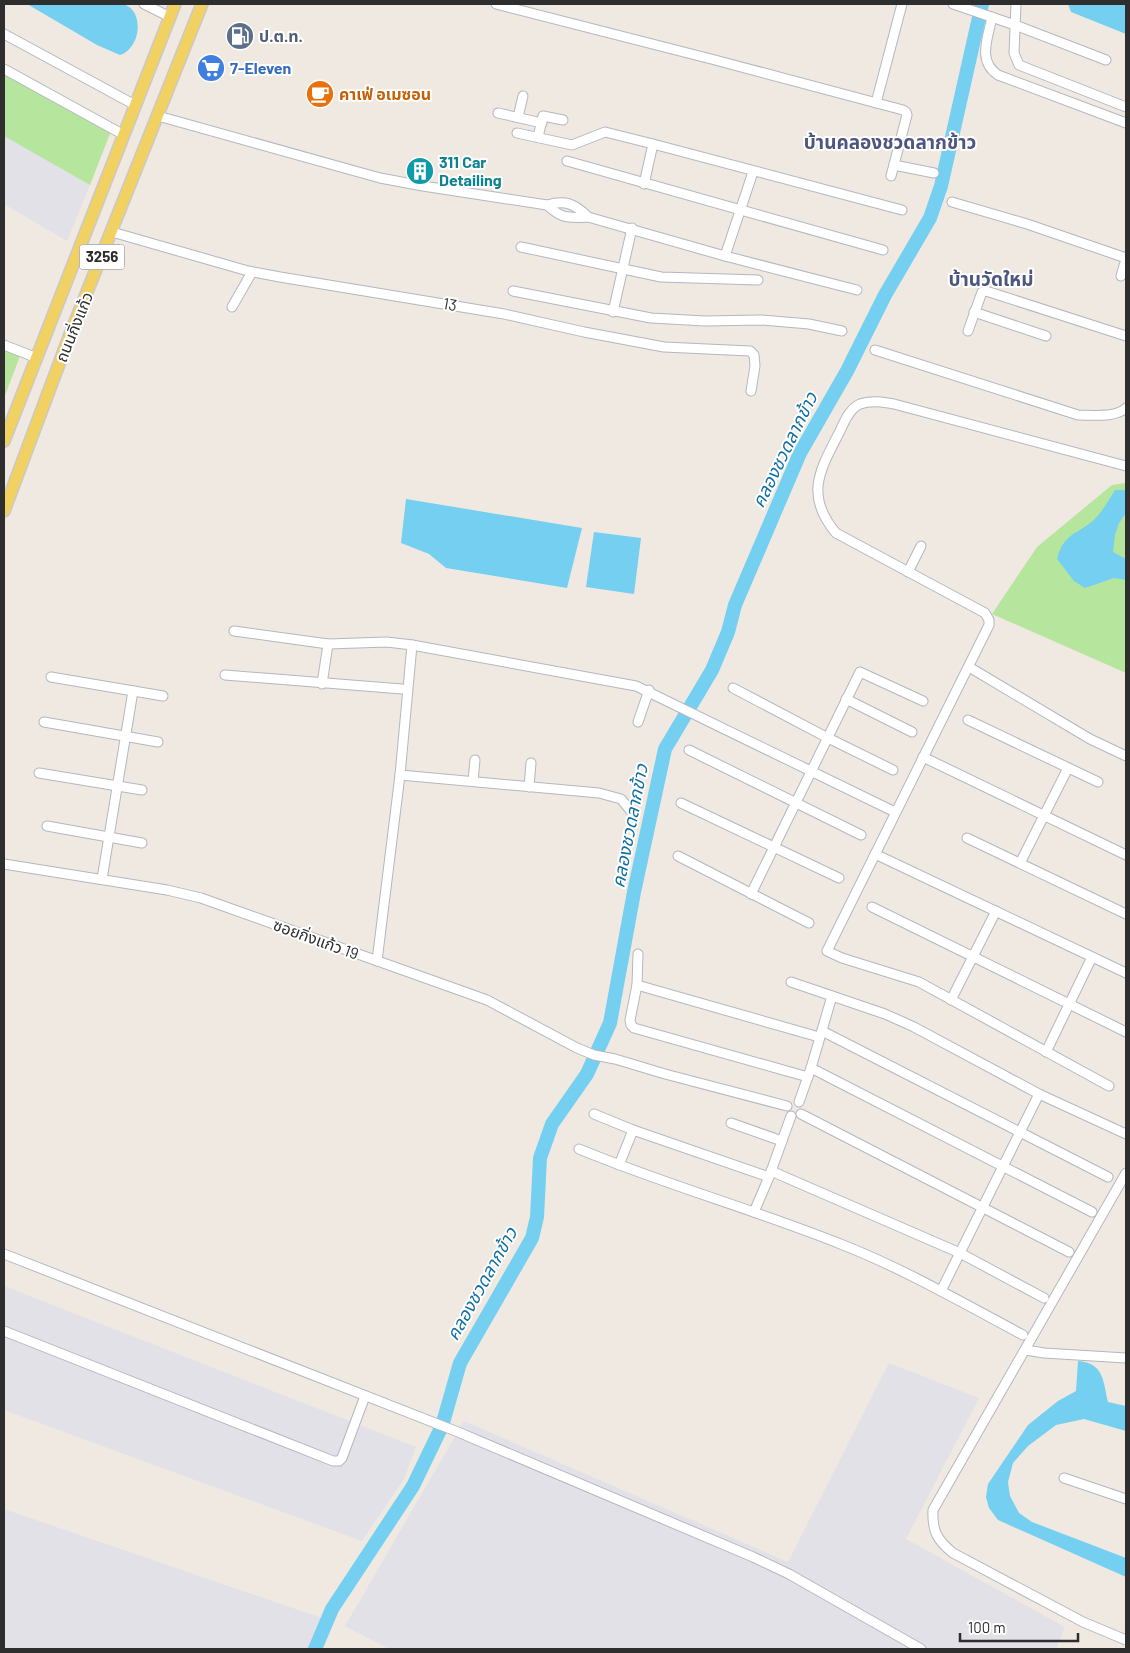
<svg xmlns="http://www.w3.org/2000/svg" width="1130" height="1653" viewBox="0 0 1130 1653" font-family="Barlow,'Noto Sans Thai',sans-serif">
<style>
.industrial{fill:#e3e1e8}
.green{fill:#b6e59e}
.water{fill:#75cff0}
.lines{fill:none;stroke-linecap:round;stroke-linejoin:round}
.river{stroke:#75cff0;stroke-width:14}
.minor-casing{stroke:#b4b7c1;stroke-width:11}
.major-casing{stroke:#c9c9c9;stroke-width:14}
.minor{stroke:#fff;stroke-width:9}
.major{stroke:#f2d163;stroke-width:11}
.labels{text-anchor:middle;stroke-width:4;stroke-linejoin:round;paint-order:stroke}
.shield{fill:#fff;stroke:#6d6d6d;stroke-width:1}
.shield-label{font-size:15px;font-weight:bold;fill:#2e2e2e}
.service-label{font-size:16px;font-weight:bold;fill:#4e5e75;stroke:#fff;text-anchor:start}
.shop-label{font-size:16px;font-weight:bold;fill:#366cbe;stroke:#fff;text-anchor:start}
.food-label{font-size:16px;font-weight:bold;fill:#c56008;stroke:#fff;text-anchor:start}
.culture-label{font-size:16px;font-weight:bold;fill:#0d838f;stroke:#fff;text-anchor:start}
.street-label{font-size:16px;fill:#2e2e2e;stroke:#fff}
.water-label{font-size:18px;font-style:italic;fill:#0d6fa3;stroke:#fff}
.quarter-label{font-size:19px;font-weight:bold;fill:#4d5680;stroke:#fff}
</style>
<rect width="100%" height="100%" fill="#efe9e1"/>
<g class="industrial">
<path d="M4,135L90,185L67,241L4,204Z"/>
<path d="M4,1286L416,1447L404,1479L362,1541L4,1410Z"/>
<path d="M889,1363L979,1398L906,1539L1065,1627L1056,1649H389L345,1626L464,1421L788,1562Z"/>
<path d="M4,1509L322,1618L309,1649H4Z"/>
</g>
<g class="green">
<path d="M4,72L111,131L90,185L4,136Z"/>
<path d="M4,349L20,356L4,398Z"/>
<path d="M1126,483V673L992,614L1037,547L1112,485Z"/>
</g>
<g class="water">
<path d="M27,4H123C128,6 132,8 135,14C142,29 135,50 120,55L97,45Z"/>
<path d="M1068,4H1126V34L1071,12Z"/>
<path d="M1115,490H1126V513L1119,523L1115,535L1113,552L1126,559V580L1114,578L1085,588L1074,581L1057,559C1064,533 1075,536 1094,520C1102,512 1109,500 1115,490Z"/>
<path d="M406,499L582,528L567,588L446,568L429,554L401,543Z"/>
<path d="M594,532L641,538L634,594L586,587Z"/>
<path d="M1078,1361C1104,1363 1103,1381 1108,1402L1126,1406V1431L1084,1419L1056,1425L1028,1446L1013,1463L1008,1482L1010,1496L1019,1513L1032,1522L1126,1558V1577L998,1520L989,1508L986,1497L988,1484L1028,1425L1058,1401L1076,1391Z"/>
</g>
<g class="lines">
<path class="river" d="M315,1649L332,1609L413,1486L442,1426L460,1363L532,1238L537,1217L540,1158L552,1124L587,1074L610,1023L634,892L665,749L712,670L728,632L735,605L800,453L847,371L885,295L930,218L941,186L982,4"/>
<defs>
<g id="minor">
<path d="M144,4L170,17"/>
<path d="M496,4L715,60L903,110L906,112L907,115L891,176"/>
<path d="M953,4L1015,25L1106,60"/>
<path d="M1016,4L1014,53L1019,65L1126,107"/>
<path d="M992,17C988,38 977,61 998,75L1126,123"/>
<path d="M4,34L135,105"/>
<path d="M4,69L124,135"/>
<path d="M876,103L902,4"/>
<path d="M498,113L542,123"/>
<path d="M158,116L380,178L423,186L547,205C565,200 574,203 588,217"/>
<path d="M518,117L523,96"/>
<path d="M517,133L572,145L605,132L653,144L644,184"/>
<path d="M538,137L543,116L563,120"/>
<path d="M653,144L902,210"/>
<path d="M567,161L883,250"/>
<path d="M894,165L934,173"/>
<path d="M952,202L1027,224L1126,258"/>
<path d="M547,205C562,219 568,218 588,217L725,256L857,290"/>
<path d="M112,232L248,271L280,277L504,314L584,332L664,347L750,351L754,355L755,366L751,391"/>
<path d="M521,247L661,277L758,280"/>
<path d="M725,256L753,172"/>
<path d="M1121,276L1126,259"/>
<path d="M513,291L651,318L705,321L761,320L809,324L842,331"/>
<path d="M232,307L252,272"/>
<path d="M613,312L632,228"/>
<path d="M974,312L1046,336"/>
<path d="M968,331L982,292L986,291L1126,336"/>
<path d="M4,345L37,358"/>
<path d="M875,350L1078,415C1093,415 1115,418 1126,408"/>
<path d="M908,572L921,546"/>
<path d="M234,631L328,644L387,642L412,645L636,686L895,812"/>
<path d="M969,667L1090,739L1126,756"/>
<path d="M225,675L402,689"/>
<path d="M51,677L163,696"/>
<path d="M322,684L328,644"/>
<path d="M733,688L828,738L893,770"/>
<path d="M846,699L912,732"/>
<path d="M968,720L1098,782"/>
<path d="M44,722L158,742"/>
<path d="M638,722L649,690"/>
<path d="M689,750L861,835"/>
<path d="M923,757L1126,855"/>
<path d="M39,773L142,790"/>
<path d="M400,775L599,793L621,799L630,810"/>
<path d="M473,781L475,760"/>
<path d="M529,787L531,763"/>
<path d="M681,803L839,878"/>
<path d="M47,826L142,843"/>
<path d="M967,838L1126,914"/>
<path d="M875,854L1126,973"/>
<path d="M678,856L809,923"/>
<path d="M1020,863L1068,768"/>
<path d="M4,864L167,890L201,898L487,1000L577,1048L594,1055L615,1059L665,1074L787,1106"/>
<path d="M102,879L133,691"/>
<path d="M751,894L860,672L923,701"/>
<path d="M872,907L1126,1032"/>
<path d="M638,954L637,985L630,1020L631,1025L634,1028L808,1077"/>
<path d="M377,961L400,775L412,645"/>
<path d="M791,982L885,1014L914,1027L1039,1094L1126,1134"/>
<path d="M637,985L819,1037"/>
<path d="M951,1000L996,911"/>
<path d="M822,1031L1108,1177"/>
<path d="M1046,1052L1092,957"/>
<path d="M811,1068L1092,1212"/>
<path d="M1109,1086L919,982L842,958L827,951L989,625V620L985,613L836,533C804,495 820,470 840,431C844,422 850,408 860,404C871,400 883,402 894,404L1126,466"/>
<path d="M799,1102L811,1068L832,996"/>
<path d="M594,1114L633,1130L769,1177"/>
<path d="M801,1114L1069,1252"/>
<path d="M731,1123L782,1141"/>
<path d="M579,1149C666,1185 756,1210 843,1245C904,1269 965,1304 1023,1335"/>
<path d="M619,1165L633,1130"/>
<path d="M771,1171L960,1253L1044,1298"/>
<path d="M1126,1173L933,1510C932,1531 937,1540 953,1553L1083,1622L1126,1640"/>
<path d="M754,1212L769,1177L791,1116"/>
<path d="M4,1254L458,1432L753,1557L789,1574L921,1649"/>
<path d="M941,1291L1039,1094"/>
<path d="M4,1331L333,1461H339L342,1458L365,1396"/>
<path d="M1026,1350L1044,1353L1126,1358"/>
<path d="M1064,1478L1126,1499"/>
</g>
<g id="major">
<path d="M4,441L175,4"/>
<path d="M4,511L71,332L202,4"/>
</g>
</defs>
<use href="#minor" class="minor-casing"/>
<use href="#major" class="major-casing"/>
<use href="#minor" class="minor"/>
<use href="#major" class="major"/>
</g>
<defs>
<symbol id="fuel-disc" viewBox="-11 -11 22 22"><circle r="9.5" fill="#5c6f8a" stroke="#fff"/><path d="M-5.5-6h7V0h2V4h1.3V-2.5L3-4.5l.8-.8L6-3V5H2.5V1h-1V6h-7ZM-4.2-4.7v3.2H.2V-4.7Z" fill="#fff"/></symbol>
<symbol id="supermarket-disc" viewBox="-11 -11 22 22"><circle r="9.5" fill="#3f7fe0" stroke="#fff"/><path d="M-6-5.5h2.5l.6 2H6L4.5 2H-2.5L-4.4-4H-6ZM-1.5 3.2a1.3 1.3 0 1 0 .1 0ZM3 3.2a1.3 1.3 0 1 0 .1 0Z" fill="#fff"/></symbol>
<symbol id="cafe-disc" viewBox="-11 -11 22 22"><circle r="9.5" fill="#e8710a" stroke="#fff"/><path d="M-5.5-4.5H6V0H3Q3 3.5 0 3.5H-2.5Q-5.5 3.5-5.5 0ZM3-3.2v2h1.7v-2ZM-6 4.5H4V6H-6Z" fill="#fff"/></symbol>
<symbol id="building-disc" viewBox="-11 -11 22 22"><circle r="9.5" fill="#0f9aa8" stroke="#fff"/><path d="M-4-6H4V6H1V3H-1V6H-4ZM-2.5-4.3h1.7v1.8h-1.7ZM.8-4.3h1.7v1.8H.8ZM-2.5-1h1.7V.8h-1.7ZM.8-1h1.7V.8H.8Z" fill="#fff"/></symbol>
</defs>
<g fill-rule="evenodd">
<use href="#fuel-disc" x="224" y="20" width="32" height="32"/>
<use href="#supermarket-disc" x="195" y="52" width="32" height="32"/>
<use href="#cafe-disc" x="304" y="78" width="32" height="32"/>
<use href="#building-disc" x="404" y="155" width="32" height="32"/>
</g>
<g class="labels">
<rect class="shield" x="79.5" y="244.5" width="45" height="25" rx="4"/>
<g class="shield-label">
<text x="102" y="262">3256</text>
</g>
<g class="service-label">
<text x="259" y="42">ป.ต.ท.</text>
</g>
<g class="shop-label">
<text x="230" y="74">7-Eleven</text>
</g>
<g class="food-label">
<text x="339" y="100">คาเฟ่ อเมซอน</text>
</g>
<g class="culture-label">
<text x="439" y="168">311 Car<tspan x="439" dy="18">Detailing</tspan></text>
</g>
<g class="street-label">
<text transform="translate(450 304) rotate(10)" y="6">13</text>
<text transform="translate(74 327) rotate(-68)" y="6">ถนนกิ่งแก้ว</text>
<text transform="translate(316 939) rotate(20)" y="6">ซอยกิ่งแก้ว 19</text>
</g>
<g class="water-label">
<text transform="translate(785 450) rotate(-64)" y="6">คลองชวดลากข้าว</text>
<text transform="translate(630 826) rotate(-79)" y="6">คลองชวดลากข้าว</text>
<text transform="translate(482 1284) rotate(-61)" y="6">คลองชวดลากข้าว</text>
</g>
<g class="quarter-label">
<text x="890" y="149">บ้านคลองชวดลากข้าว</text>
<text x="991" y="286">บ้านวัดใหม่</text>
</g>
</g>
<rect width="1130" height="1653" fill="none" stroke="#2e2e2e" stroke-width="10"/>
<path d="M960 1633v8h118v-8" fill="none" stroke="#2e2e2e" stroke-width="2.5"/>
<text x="968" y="1633" font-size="15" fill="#2e2e2e" stroke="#ffffff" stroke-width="4" paint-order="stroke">100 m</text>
</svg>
